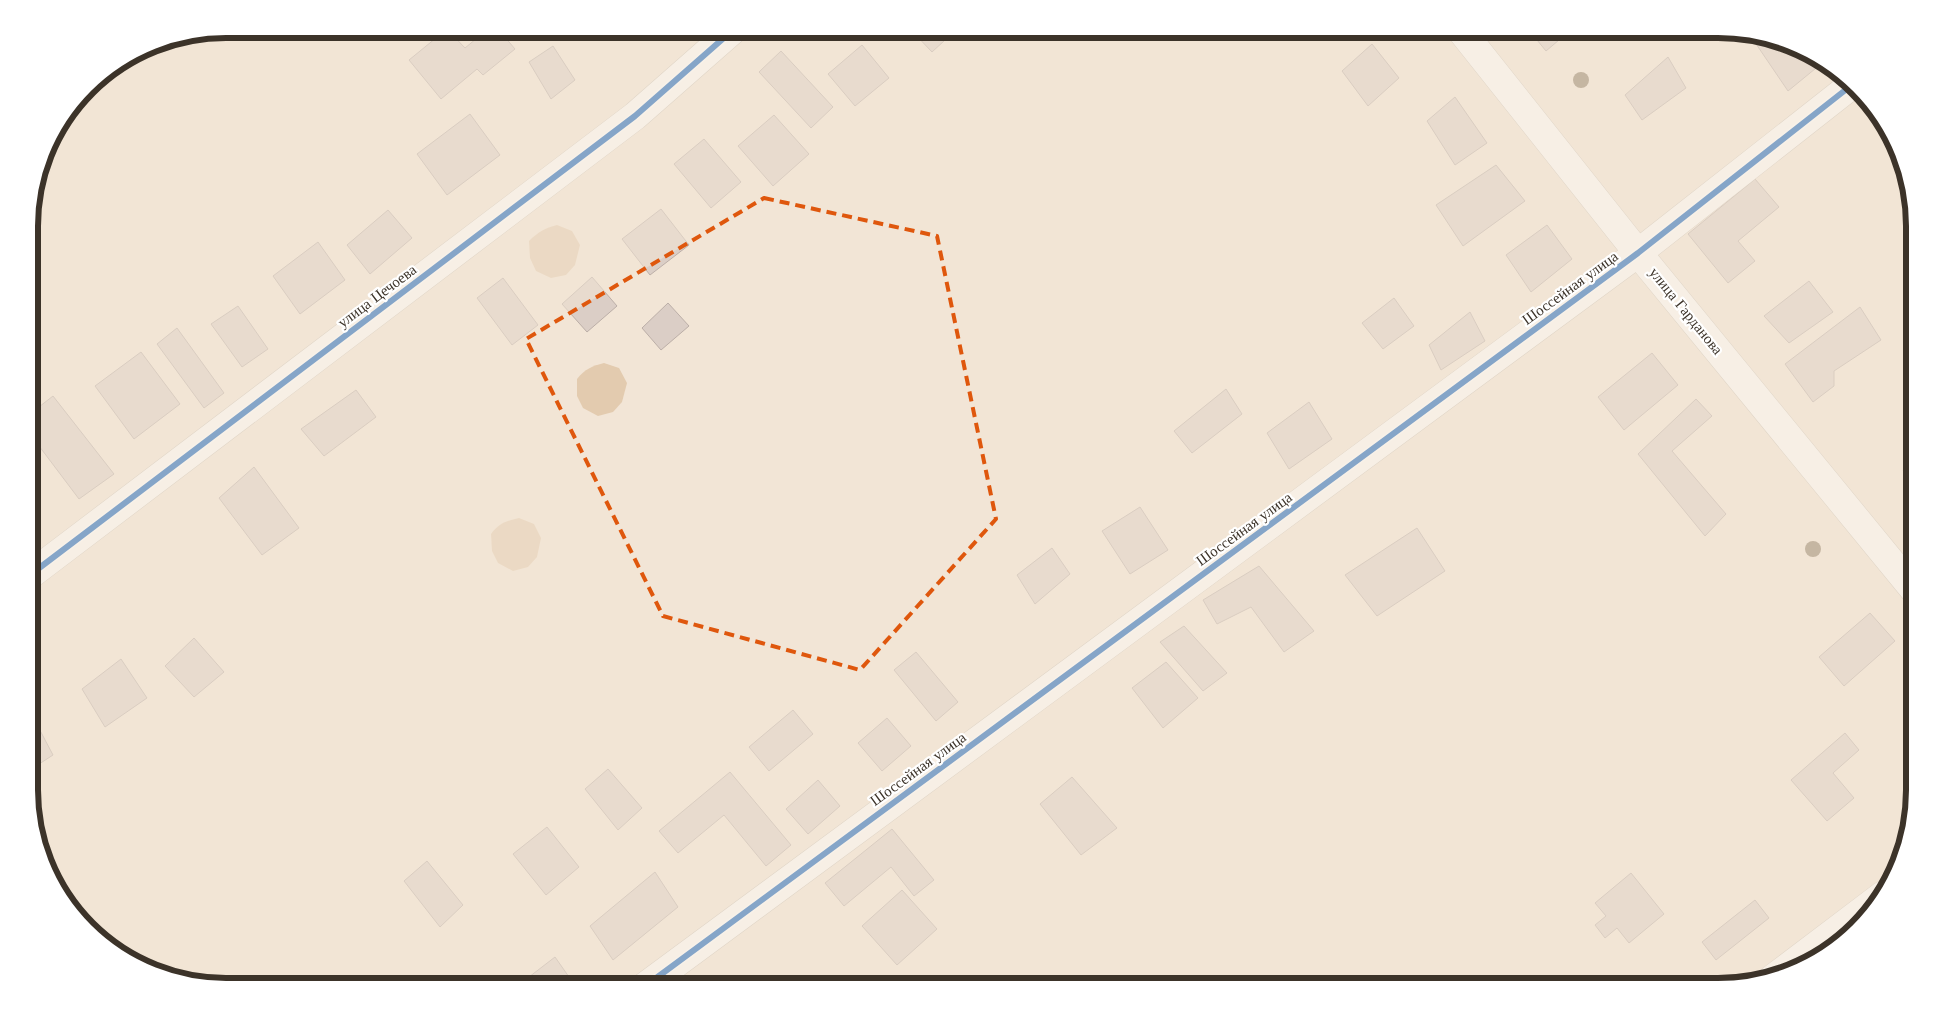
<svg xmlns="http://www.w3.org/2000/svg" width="1944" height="1016" viewBox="0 0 1944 1016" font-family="'Libre Baskerville',serif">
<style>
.forest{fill:#e3cbaf}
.building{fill:#dbcec6;stroke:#bcafa8}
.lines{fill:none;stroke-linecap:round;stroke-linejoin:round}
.minor-casing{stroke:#cbc2b6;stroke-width:29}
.minor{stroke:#fdfbf9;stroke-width:28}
.cycleway-casing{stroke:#fff;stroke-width:9}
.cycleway{stroke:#0057b8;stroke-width:6}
.tree{fill:#8e7c64}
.marked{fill:none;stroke:#df570d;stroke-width:4;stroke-dasharray:10 6;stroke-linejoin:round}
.labels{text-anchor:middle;stroke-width:4.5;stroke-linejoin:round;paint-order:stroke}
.street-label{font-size:15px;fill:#3c3329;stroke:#fff}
.rim{fill:none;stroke:#3c3329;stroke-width:6}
</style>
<rect width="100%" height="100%" fill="#f2e5d6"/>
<g class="forest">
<path d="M557,225L572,231L580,245L575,265L566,275L551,278L536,271L530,258L529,241C538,232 545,228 557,225Z"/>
<path d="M604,363L619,368L627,383L622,402L613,412L598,416L583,408L577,396V379C585,369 592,366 604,363Z"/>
<path d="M519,518L534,524L541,538L537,557L528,567L513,571L498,563L492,551L491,534C499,523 506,521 519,518Z"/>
</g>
<g class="building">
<path d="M447,29L465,48L488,29H498L515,49L483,75L477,69L441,99L409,60Z"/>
<path d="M914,29H957L932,52L912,31Z"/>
<path d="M1528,29H1572L1546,51Z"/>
<path d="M1753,37L1806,49L1813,54L1821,64L1788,91L1752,38Z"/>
<path d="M1372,44L1399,78L1368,106L1342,71Z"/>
<path d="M862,45L889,78L855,106L828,74Z"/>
<path d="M553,46L575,80L551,99L529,62Z"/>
<path d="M781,51L833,107L811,128L759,72Z"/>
<path d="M1668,57L1686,88L1642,120L1625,95Z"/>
<path d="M1455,97L1487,143L1455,165L1427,121Z"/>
<path d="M470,114L500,155L447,195L417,154Z"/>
<path d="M774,115L809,154L773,186L738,146Z"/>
<path d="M704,139L741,182L711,208L674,164Z"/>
<path d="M1496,165L1525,201L1463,246L1436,205Z"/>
<path d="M1755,179L1779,207L1738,241L1755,261L1728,283L1688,234Z"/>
<path d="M661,209L689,245L650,275L622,239Z"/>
<path d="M388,210L412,238L370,274L347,245Z"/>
<path d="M1547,225L1572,259L1531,292L1506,255Z"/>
<path d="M318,242L345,280L300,314L273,276Z"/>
<path d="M592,277L617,306L587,332L562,304Z"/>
<path d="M503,278L538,325L512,345L477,298Z"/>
<path d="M1809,281L1833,312L1789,343L1764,316Z"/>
<path d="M1394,298L1414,326L1383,349L1362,323Z"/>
<path d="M668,303L689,326L661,350L642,328Z"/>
<path d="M238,306L268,349L242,367L211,324Z"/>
<path d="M1860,307L1881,340L1834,371V386L1813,402L1785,364Z"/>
<path d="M1470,312L1485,341L1441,370L1429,345Z"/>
<path d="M177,328L224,393L204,408L157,344Z"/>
<path d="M141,352L180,404L134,439L95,386Z"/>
<path d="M1652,353L1678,385L1624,430L1598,397Z"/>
<path d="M1226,389L1242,414L1192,453L1174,431Z"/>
<path d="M356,390L376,417L324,456L301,429Z"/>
<path d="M53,396L114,474L79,499L30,434V414Z"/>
<path d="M1696,399L1712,416L1672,451L1726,514L1705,536L1638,454Z"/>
<path d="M1309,402L1332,439L1289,469L1267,433Z"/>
<path d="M1914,462V487L1903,470Z"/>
<path d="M254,467L299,528L262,555L219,498Z"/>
<path d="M1140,507L1168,550L1130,574L1102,531Z"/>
<path d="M1417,528L1445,571L1377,616L1345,575Z"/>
<path d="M1052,548L1070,574L1035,604L1017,575Z"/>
<path d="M1259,566L1314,631L1284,652L1251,607L1217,624L1203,600Z"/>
<path d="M1870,613L1895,641L1844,686L1819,657Z"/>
<path d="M1184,626L1227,673L1203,691L1160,642Z"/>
<path d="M194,638L224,672L194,697L165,666Z"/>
<path d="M916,652L958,702L936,721L894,670Z"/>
<path d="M121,659L147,698L105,727L82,689Z"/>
<path d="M1166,662L1198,698L1163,728L1132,688Z"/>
<path d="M793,710L813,734L769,771L749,747Z"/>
<path d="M887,718L911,746L882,771L858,743Z"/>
<path d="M34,719L53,755L30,770V722Z"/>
<path d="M1845,733L1859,750L1833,773L1854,798L1827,821L1791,780Z"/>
<path d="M608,769L642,808L618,830L585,789Z"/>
<path d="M730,772L791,845L766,866L724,815L678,853L659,831Z"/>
<path d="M1072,777L1117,828L1081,855L1040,804Z"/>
<path d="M818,780L840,806L808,834L786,809Z"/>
<path d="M547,827L579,867L546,895L513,854Z"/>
<path d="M892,829L934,880L914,896L891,867L844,906L825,883Z"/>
<path d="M427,861L463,905L440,927L404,881Z"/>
<path d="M655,872L678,907L613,960L590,926Z"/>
<path d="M1631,873L1664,914L1629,943L1617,928L1605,938L1595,925L1606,916L1595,903Z"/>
<path d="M902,890L937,929L897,965L862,926Z"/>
<path d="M1755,900L1769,918L1716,960L1702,942Z"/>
<path d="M555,957L576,987H516Z"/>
</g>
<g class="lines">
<defs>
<g id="minor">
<path d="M1460,29L1638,253L1915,591"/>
<path d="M30,575L635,116L734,29"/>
<path d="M1772,979L1883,895"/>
<path d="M644,987L1638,253L1853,84"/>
</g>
</defs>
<use href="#minor" class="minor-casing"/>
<use href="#minor" class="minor"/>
<defs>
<g id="cycleway">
<path d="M30,575L635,116L734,29"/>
<path d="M644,987L1638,253L1853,84"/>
</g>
</defs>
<use href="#cycleway" class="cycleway-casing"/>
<use href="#cycleway" class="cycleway"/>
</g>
<g class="tree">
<circle cx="1581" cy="80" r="8"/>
<circle cx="1813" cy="549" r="8"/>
</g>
<path d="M0 0H1944V1016H0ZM764,198L937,236L996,519L860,670L663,616L526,339Z" fill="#f2e5d6" fill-opacity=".55" fill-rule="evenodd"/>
<path class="marked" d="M764,198L937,236L996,519L860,670L663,616L526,339Z"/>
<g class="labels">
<g class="street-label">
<text transform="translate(1570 288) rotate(-36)" y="5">Шоссейная улица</text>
<text transform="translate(377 296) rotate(-37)" y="5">улица Цечоева</text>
<text transform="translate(1686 311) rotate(51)" y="5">улица Гарданова</text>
<text transform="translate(1244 529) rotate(-36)" y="5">Шоссейная улица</text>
<text transform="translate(918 769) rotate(-36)" y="5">Шоссейная улица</text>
</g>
</g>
<path d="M0 0H1944V1016H0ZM226 38H1718A188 188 0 0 1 1906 226V790A188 188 0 0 1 1718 978H226A188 188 0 0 1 38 790V226A188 188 0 0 1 226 38Z" fill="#fff" fill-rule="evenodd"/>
<path class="rim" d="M226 38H1718A188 188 0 0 1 1906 226V790A188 188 0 0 1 1718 978H226A188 188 0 0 1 38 790V226A188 188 0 0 1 226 38Z"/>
</svg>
